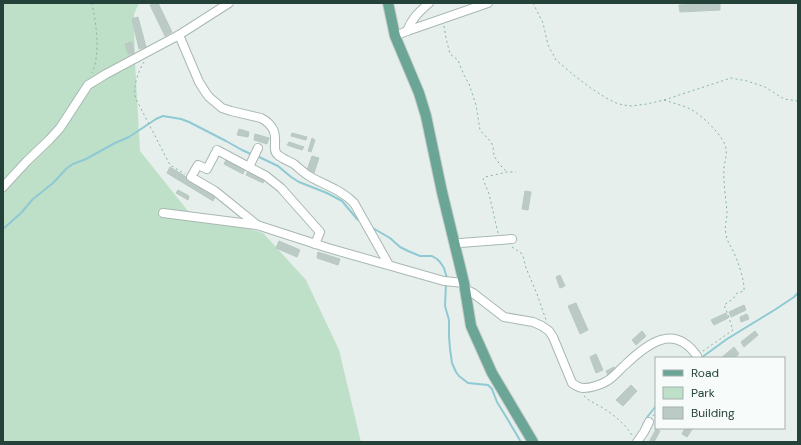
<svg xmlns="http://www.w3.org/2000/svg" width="801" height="445" viewBox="0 0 801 445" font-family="'DM Sans',sans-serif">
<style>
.green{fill:#bfe0c8}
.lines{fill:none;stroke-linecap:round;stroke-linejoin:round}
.stream{stroke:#8ec9d4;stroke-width:2}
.building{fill:#bbcac4;stroke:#b8c9c2}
.minor-casing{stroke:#a8b8b2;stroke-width:10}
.major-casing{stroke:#c2cac8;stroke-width:12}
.path{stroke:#86b3a5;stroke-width:1;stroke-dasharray:2 3;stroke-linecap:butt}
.minor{stroke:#fff;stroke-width:8}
.major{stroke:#6aa596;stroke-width:10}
</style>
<rect width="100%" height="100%" fill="#e6efeb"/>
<path class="green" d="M3,3H139L134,14L135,62L140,151L188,211L263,233L306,280L339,350L361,442H3Z"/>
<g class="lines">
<g class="stream">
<path d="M257,156L278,166L291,177L299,182L327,193L342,201L357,219L360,221"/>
<path d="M371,227L390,238L400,247L408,251L420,256H432L437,259L440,262L444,268L447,278"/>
<path d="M3,229L21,213L33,199L53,183L67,168L73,164L86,159L115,143L129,137L156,119L163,116L181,119L189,122L226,141L242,150L253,155"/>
<path d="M446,284L445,306L449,320V336L450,349L452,363L456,372L459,376L468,383L488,385L492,389L497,402L508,420L521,442"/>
<path d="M701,358L727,339L776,309L794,297L798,293"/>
<path d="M643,425L648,416L656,406"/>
</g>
</g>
<g class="building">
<path d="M155,3H158L172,32L165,36L150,5Z"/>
<path d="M720,3V10L680,12L679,5Z"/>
<path d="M138,17L146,47L139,49L132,19Z"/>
<path d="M132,42L134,53L128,54L125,44Z"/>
<path d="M239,129L249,132L248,137L237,135Z"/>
<path d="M292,133L307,137L306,140L291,136Z"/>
<path d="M255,134L269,138L267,144L254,140Z"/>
<path d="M312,138L315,140L311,152L308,151Z"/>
<path d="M289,142L304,147L302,150L287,145Z"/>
<path d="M312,156L319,158L314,173L307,170Z"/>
<path d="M226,160L245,169L243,174L224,164Z"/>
<path d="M170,167L216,195L213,201L167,173Z"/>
<path d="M248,171L265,178L263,183L246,175Z"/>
<path d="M178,190L189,196L188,200L176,193Z"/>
<path d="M525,191L531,192L528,210L522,209Z"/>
<path d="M279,241L300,250L297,257L276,248Z"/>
<path d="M318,252L340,259L338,265L317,258Z"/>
<path d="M560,275L565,286L560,288L556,277Z"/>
<path d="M576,303L588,330L580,334L568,306Z"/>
<path d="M744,305L746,310L731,317L729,312Z"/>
<path d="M726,313L728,318L714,325L711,320Z"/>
<path d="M747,314L749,319L741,322L740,317Z"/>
<path d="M642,331L646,336L636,345L632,340Z"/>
<path d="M755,331L758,335L744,347L741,342Z"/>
<path d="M734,347L739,354L734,358H721Z"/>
<path d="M596,354L603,370L596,373L590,357Z"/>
<path d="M614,367L616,371L608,375L606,371Z"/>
<path d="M631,385L637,391L623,406L616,400Z"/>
<path d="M685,428H693L687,437L682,434Z"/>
<path d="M656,429L660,431L654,442H649Z"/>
</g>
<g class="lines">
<defs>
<g id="minor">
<path d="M407,31C412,18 419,12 429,3"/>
<path d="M179,35L199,82L206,93L209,97L222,108L231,111L261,118C285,131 269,148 278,155C283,159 289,161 294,164C299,168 304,173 309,176C324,185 342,190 354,203L389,265"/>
<path d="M395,36L407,31L488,3"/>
<path d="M249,167L258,148"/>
<path d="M3,187L27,161L49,140L60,128L88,85L106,74L179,35L229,3"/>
<path d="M163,213L257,225L328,248L444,281L464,283"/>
<path d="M257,225L215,191L191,177L198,165L207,169L217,150L266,176L281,188L320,232L315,244"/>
<path d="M455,245L460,243L512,239"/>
<path d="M465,289L473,293L504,317L533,322L542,326L549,331L553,337L572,383C576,386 579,388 584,388C590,388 601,385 607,381C614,377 619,370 625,365C648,343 674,323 697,356"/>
<path d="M637,442L644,432L649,422"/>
</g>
<path id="major" d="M388,3L395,36L419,93L426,116L442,192L464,283L471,326L492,373L533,442"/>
</defs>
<use href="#minor" class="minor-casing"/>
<use href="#major" class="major-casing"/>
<g class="path">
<path d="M92,3C96,25 101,52 92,73"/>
<path d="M533,3L543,23L548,45L556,60L576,77L592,89L608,99L616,103L623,105L631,106L647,104L664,100L731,78L747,81L765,87L784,99L798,101"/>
<path d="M444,26L446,38L450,54L458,60L464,75L469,84L476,105L480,130L491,142L493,146L494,156L501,166L506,171"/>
<path d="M144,62C138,72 132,88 136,99L170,165L185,174"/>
<path d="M664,100C673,103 682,105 690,109C701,114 725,137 726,149C727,155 725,161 724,167C723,182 726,198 727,213C727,220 724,227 726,234C727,242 731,246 734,253C738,261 745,282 744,291L737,293L733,299L724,305L727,312L733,330L703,351"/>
<path d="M498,233L489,194L483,179L485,177L507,172H516"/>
<path d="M512,247L521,253L523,256L526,268L537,294L546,320"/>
<path d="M584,396C589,401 596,404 603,408C614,415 625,424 632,435"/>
<path d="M653,416L656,412"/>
</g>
<use href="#minor" class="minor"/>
<use href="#major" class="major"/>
</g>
<rect width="801" height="445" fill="none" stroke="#24423a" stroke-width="8"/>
<rect x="655" y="357" width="130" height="72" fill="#f7fbf9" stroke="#a3b1ad"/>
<rect x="663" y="370" width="20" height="6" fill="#6aa596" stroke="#a3b1ad"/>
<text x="691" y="377" font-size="12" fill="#24423a">Road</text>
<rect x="663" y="387" width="20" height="12" fill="#bfe0c8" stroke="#a3b1ad"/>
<text x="691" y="397" font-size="12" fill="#24423a">Park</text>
<rect x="663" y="407" width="20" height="12" fill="#bbcac4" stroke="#a3b1ad"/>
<text x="691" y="417" font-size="12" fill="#24423a">Building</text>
</svg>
